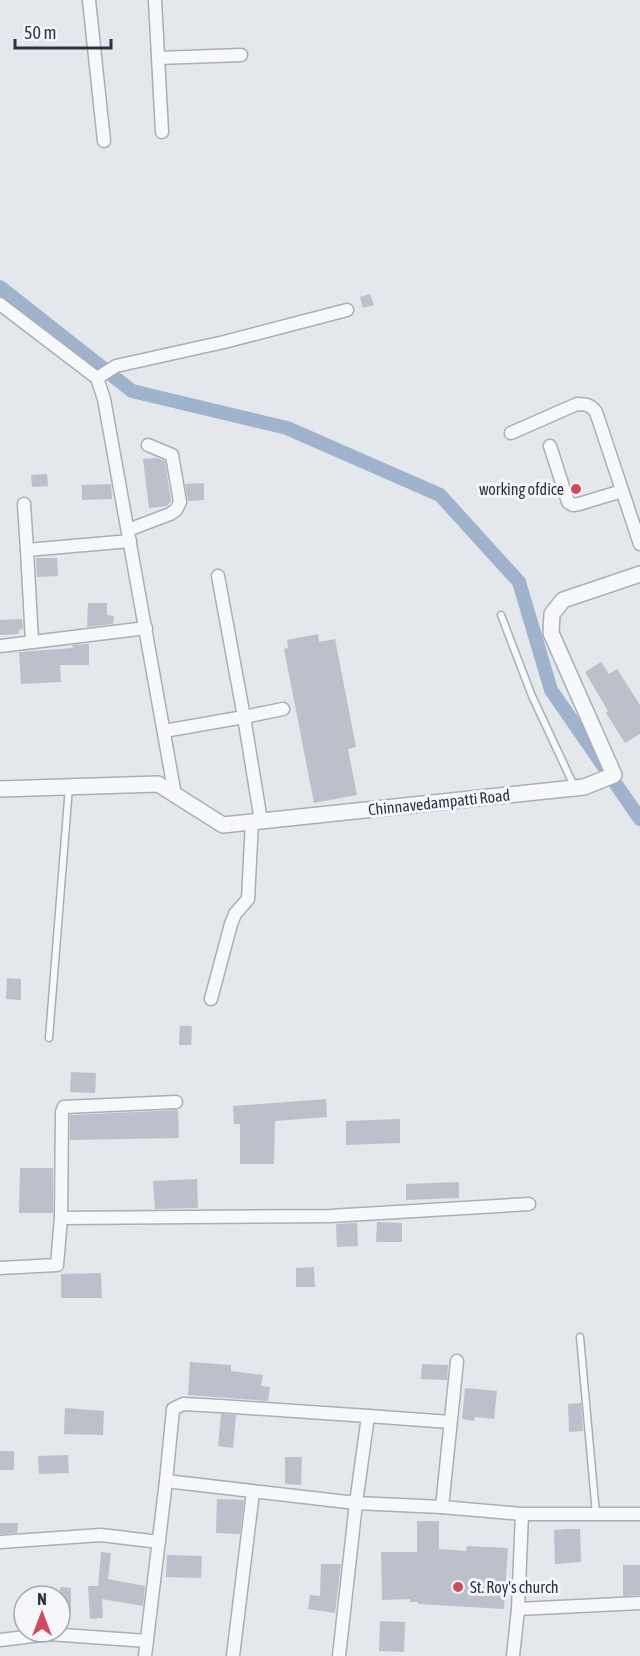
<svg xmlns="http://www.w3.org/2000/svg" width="640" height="1656" viewBox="0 0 640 1656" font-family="'Asap Condensed',sans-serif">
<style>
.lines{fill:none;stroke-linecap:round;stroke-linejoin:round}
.canal{stroke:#9fb4cc;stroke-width:14}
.building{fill:#bbc0ca}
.service-casing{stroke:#a9aeb7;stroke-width:9}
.minor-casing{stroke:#a9aeb7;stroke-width:15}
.tertiary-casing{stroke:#a9aeb7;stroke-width:18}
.service{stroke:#f7f8fa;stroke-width:6}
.minor{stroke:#f7f8fa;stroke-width:12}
.tertiary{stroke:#f7f8fa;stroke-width:15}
.poi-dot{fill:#d1495b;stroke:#f4f6f9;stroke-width:2}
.labels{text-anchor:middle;stroke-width:6;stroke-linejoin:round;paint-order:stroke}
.poi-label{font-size:16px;fill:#2b3445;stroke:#f4f6f9;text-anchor:end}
.street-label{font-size:16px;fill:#2b3445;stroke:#f4f6f9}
</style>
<rect width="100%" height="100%" fill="#e4e7ec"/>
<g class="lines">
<path class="canal" d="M0,287L132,391L287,428L440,495L519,582L551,690L640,819"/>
</g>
<g class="building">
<path d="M370,294L374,305L363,308L360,297Z"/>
<path d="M157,458L165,461L171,501L167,506L149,508L143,459Z"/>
<path d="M47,474L48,486L32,487L31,475Z"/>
<path d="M204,483V500L188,501L185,484Z"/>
<path d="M111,484L112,499L82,500V485Z"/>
<path d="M36,558H57L58,576L37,577Z"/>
<path d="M88,603H107V615L114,616L113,624L87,627Z"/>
<path d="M22,619L23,629L19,630V634L0,635V620Z"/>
<path d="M318,634L319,642L335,639L356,747L348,749L357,795L314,803L284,649L288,648L287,640Z"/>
<path d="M89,644V665H60L61,682L21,684L19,652L73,648L72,645Z"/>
<path d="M601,662L609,674L617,669L640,705V734L625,743L606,713L608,711L585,672Z"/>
<path d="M7,978L21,979V1000L6,999Z"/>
<path d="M180,1026H192L191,1045H179Z"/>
<path d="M71,1072L96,1073L95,1093L70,1092Z"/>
<path d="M326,1099L327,1117L275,1121L274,1164H240V1124H234L233,1106Z"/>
<path d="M178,1110L179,1138L70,1140V1115Z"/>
<path d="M400,1119V1143L346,1145V1121Z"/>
<path d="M20,1168H53V1213H19Z"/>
<path d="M197,1179L198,1208L155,1209L153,1181Z"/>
<path d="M459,1182V1198L406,1200V1184Z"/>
<path d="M377,1222L402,1223V1242H376Z"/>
<path d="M357,1223L358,1246L337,1247L336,1224Z"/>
<path d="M314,1267L315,1287H296V1268Z"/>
<path d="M101,1273L102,1298H61V1274Z"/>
<path d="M190,1362L231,1365V1371L263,1375L261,1386L270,1387L268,1401L188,1395Z"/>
<path d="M422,1364L448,1365L447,1380L421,1379Z"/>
<path d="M465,1388L497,1391L494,1419L475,1417L474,1421L462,1419Z"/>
<path d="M581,1403L583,1431L569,1432L568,1404Z"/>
<path d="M65,1408L104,1411L103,1435L64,1434Z"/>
<path d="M221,1414L236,1415L233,1448L218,1446Z"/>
<rect x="0" y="1451" width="14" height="19"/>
<path d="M68,1455L69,1473L39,1474L38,1456Z"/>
<path d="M285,1457H302L301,1485L285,1484Z"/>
<path d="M217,1499L244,1500L240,1534L216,1533Z"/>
<path d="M417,1521H439V1549L466,1551L467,1546L508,1548L504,1609L418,1604V1602H410V1599L382,1600L381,1552H417Z"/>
<path d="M0,1523H18L17,1533L0,1534Z"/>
<path d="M569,1529H580L581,1562L555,1564L554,1530Z"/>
<path d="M101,1552L111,1553L108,1579L145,1586L143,1606L102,1599L103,1618L90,1619L88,1586H98Z"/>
<path d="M167,1555L202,1556L201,1578L166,1577Z"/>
<path d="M321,1564H341L335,1613L308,1609L310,1595L320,1596Z"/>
<path d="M623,1565H640V1595L623,1596Z"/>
<path d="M60,1587L71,1588V1611H60Z"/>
<path d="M380,1621L405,1622L404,1652L379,1651Z"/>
</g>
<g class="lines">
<defs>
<g id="service">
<path d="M501,615L532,696L575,788"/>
<path d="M49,1038L69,787"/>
<path d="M580,1337L596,1514"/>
</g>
<g id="minor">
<path d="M89,0L104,141"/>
<path d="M155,0L162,132"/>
<path d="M158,58L241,55"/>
<path d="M0,304L97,378L104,399L175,795"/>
<path d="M97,378L116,366L224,342L347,310"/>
<path d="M511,433L577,404C586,404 591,405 596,412L640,544"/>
<path d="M550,446L568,502L573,505L579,504L622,491"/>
<path d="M24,504L27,550"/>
<path d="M128,530L170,514L176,510L180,502L172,455L148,445"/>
<path d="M218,576L244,717L283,709"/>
<path d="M32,642L27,550L130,541"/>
<path d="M0,646L146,628"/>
<path d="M164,731L244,717L261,821"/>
<path d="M211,999L231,924L235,914L248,899L252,822"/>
<path d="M61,1218L62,1112L64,1107L176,1102"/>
<path d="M0,1268L57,1265L61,1218L330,1216L529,1204"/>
<path d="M368,1416L450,1422"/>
<path d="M442,1507L457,1361"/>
<path d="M0,1542L101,1535L159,1542"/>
<path d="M518,1609L640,1603"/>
<path d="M0,1640L49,1634L147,1641"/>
<path d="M145,1656L166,1481"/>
<path d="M233,1656L253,1492"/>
<path d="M339,1656L356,1503L166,1481L173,1409L183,1404L220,1406L368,1416L356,1503L442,1507L522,1514"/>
<path d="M513,1656L518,1609L522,1514H640"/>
</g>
<path id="tertiary" d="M0,789L158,784L223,825L584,787L614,775L551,633L552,614L563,600L640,574"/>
</defs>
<use href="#service" class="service-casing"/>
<use href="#minor" class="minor-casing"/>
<use href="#tertiary" class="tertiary-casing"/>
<use href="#service" class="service"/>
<use href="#minor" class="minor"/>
<use href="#tertiary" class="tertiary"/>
</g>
<g class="poi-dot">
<circle cx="576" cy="489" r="6"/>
<circle cx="458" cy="1587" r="6"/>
</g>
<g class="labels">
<g class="poi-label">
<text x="564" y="495">working ofdice</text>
<text x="470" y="1593" text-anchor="start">St. Roy's church</text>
</g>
<g class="street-label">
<text transform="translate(439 802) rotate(-6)" y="6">Chinnavedampatti Road</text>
</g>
</g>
<g transform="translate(42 1614)"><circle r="28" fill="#f4f6f9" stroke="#a4a8b1" stroke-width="1.5"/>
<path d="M0-4.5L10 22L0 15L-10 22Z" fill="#d1495b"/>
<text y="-9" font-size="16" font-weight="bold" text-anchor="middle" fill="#2b3445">N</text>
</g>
<path d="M15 39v9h96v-9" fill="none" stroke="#2b3445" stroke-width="3"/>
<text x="24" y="39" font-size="18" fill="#2b3445" stroke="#f4f6f9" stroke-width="4.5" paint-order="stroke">50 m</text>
</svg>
